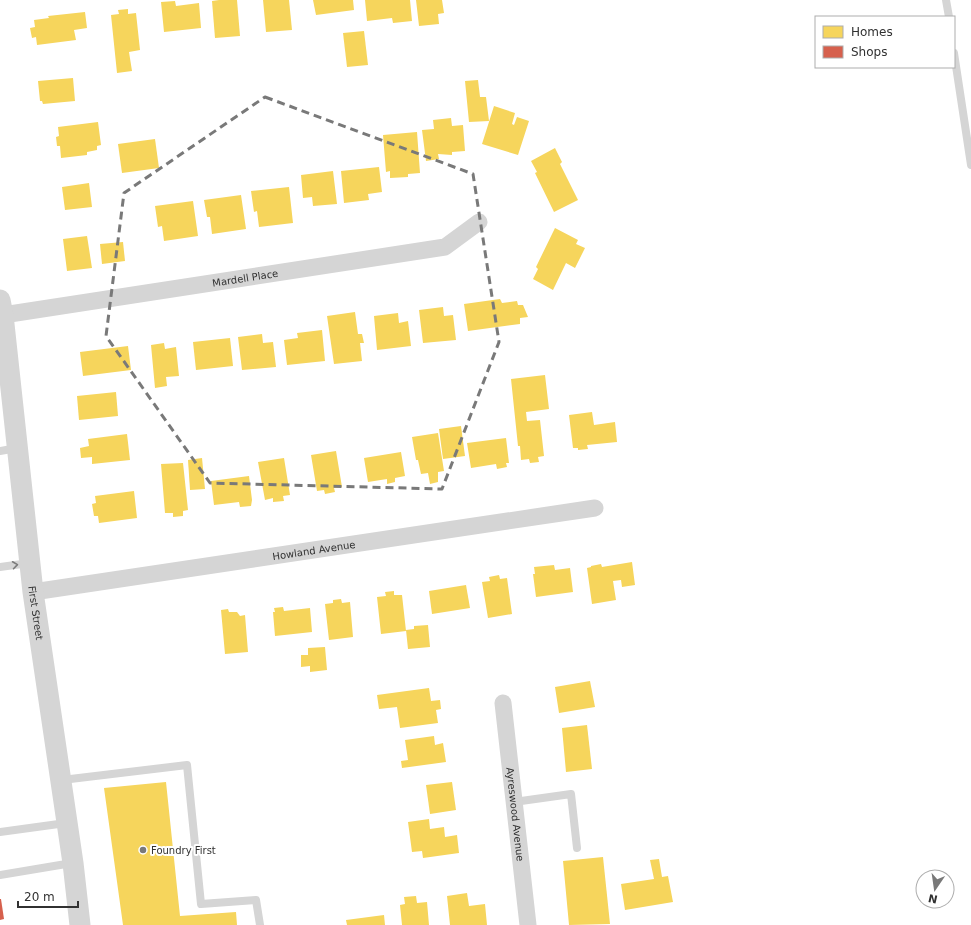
<svg xmlns="http://www.w3.org/2000/svg" width="971" height="925" viewBox="0 0 971 925" font-family="'DejaVu Sans',sans-serif">
<style>
.homes{fill:#f6d55c}
.shops{fill:#d6604d}
.lines{fill:none;stroke-linecap:round;stroke-linejoin:round}
.service{stroke:#d5d5d5;stroke-width:8}
.minor{stroke:#d5d5d5;stroke-width:17}
.tertiary{stroke:#d5d5d5;stroke-width:21}
.oneway{stroke:#7b7b7b}
.marked{fill:none;stroke:#797979;stroke-width:3;stroke-dasharray:8 5;stroke-linejoin:round}
.poi-dot{fill:#797979;stroke:#fff;stroke-width:1.5}
.labels{text-anchor:middle;stroke-width:4;stroke-linejoin:round;paint-order:stroke}
.street-label{font-size:10px;fill:#313131;stroke:#fff}
.poi-label{font-size:10px;fill:#313131;stroke:#fff;text-anchor:start}
</style>
<rect width="100%" height="100%" fill="#fff"/>
<g class="homes">
<path d="M219,0H237L240,36L215,38L212,1Z"/>
<path d="M263,0H289L292,30L266,32Z"/>
<path d="M313,0H353L354,10L316,15Z"/>
<path d="M365,0H410L412,21L393,23L392,18L367,21Z"/>
<path d="M416,0H442L444,13L438,14L439,24L419,26Z"/>
<path d="M175,1L176,6L199,3L201,28L164,32L161,2Z"/>
<path d="M128,9V14L136,13L140,50L129,52L132,71L117,73L111,15L119,14L118,10Z"/>
<path d="M85,12L87,28L74,30L76,40L37,45L36,37L32,38L30,28L35,27L34,20L49,18L48,16Z"/>
<path d="M364,31L368,65L347,67L343,33Z"/>
<path d="M73,78L75,101L43,104L42,101H40L38,81Z"/>
<path d="M478,80L480,97H486L489,121L469,122L465,81Z"/>
<path d="M494,106L515,113L512,124L514,125L517,117L529,121L518,155L482,144Z"/>
<path d="M451,118L452,126L463,125L465,151L452,152V155L438,154L439,159L426,161L422,130L434,129L433,120Z"/>
<path d="M98,122L101,145L97,146V150L87,152V155L61,158L60,146H57L56,137L59,136L58,127Z"/>
<path d="M417,132L420,173L408,174V177L390,178V171L386,172L383,135Z"/>
<path d="M155,139L159,168L122,173L118,144Z"/>
<path d="M555,148L562,162L560,164L578,200L554,212L535,173L537,172L531,161Z"/>
<path d="M379,167L382,192L368,194L369,200L344,203L341,171Z"/>
<path d="M333,171L337,204L313,206L312,197L303,198L301,175Z"/>
<path d="M89,183L92,207L65,210L62,187Z"/>
<path d="M289,187L293,223L259,227L257,211L254,212L251,191Z"/>
<path d="M241,195L246,229L212,234L210,217H207L204,200Z"/>
<path d="M193,201L198,236L164,241L162,226L158,227L155,206Z"/>
<path d="M555,228L578,240L576,244L585,248L575,268L566,263L553,290L533,279L538,269L536,267Z"/>
<path d="M87,236L92,268L67,271L63,239Z"/>
<path d="M123,242L125,261L102,264L100,244Z"/>
<path d="M500,299L502,303L517,301L518,305H523L528,317L520,318V324L468,331L464,304Z"/>
<path d="M443,307L444,316L453,315L456,340L423,343L419,310Z"/>
<path d="M355,312L358,334H362L364,343H360L362,361L334,364L327,316Z"/>
<path d="M398,313L399,323L408,321L411,346L377,350L374,316Z"/>
<path d="M322,330L325,361L287,365L284,340L298,338L297,333Z"/>
<path d="M262,334L263,343L273,342L276,367L242,370L238,337Z"/>
<path d="M230,338L233,366L196,370L193,342Z"/>
<path d="M164,343L165,349L176,347L179,376L166,377L167,386L155,388L151,345Z"/>
<path d="M128,346L131,370L83,376L80,352Z"/>
<path d="M545,375L549,409L526,412L527,421L540,420L544,456L538,457L539,462L530,463L529,459L521,460L520,446H518L511,379Z"/>
<path d="M116,392L118,416L79,420L77,396Z"/>
<path d="M592,412L594,425L615,422L617,442L587,445L588,449L578,450V448H573L569,415Z"/>
<path d="M461,426L465,456L443,459L439,429Z"/>
<path d="M438,433L444,471L438,472V482L430,484L428,473L421,474L418,460H416L412,437Z"/>
<path d="M127,434L130,460L92,464V457L81,458L80,448L89,446L88,439Z"/>
<path d="M506,438L509,463H506L507,467L497,469L496,464L471,468L467,443Z"/>
<path d="M336,451L342,487L334,488L335,492L325,494L324,490L317,491L311,455Z"/>
<path d="M401,452L405,476L395,478V482L387,484V479L368,482L364,458Z"/>
<path d="M202,458L205,489L190,490L188,460Z"/>
<path d="M284,458L290,495L283,496L284,501L273,502V498L265,500L258,462Z"/>
<path d="M183,463L188,510L183,511V516L173,517V513H165L161,464Z"/>
<path d="M249,476L252,500L251,506L240,507L239,502L214,505L211,481Z"/>
<path d="M134,491L137,518L99,523L98,516H94L92,504L96,503L95,496Z"/>
<path d="M632,562L635,585L622,587L621,580L613,581L616,600L592,604L587,568L591,567V566L601,564L602,567Z"/>
<path d="M554,565L555,570L570,568L573,592L536,597L533,574H535L534,567Z"/>
<path d="M499,575L500,579L507,578L512,614L488,618L482,582L490,581L489,577Z"/>
<path d="M466,585L470,608L432,614L429,591Z"/>
<path d="M394,591V595H402L406,631L381,634L377,597L386,596L385,592Z"/>
<path d="M341,599L342,603L350,602L353,637L329,640L325,604L333,603V600Z"/>
<path d="M283,607L284,611L310,608L312,632L275,636L273,612H275L274,608Z"/>
<path d="M228,609L229,612H237L240,616L245,615L248,652L225,654L221,610Z"/>
<path d="M428,625L430,647L408,649L406,630L414,629V626Z"/>
<path d="M325,647L327,670L310,672V666L301,667V655H308V648Z"/>
<path d="M590,681L595,707L559,713L555,687Z"/>
<path d="M429,688L431,701L440,700L441,709L436,710L438,723L400,728L397,707L379,709L377,695Z"/>
<path d="M587,725L592,769L566,772L562,728Z"/>
<path d="M434,736L435,745L443,743L446,762L402,768L401,761L408,760L405,740Z"/>
<path d="M166,782L180,916L236,912L237,925H123L104,788Z"/>
<path d="M452,782L456,810L430,814L426,785Z"/>
<path d="M429,819L430,829L444,827L445,837L457,835L459,853L423,858L422,851L412,852L408,822Z"/>
<path d="M603,857L610,924L569,925L563,861Z"/>
<path d="M659,859L662,877L668,876L673,902L625,910L621,884L654,879L650,860Z"/>
<path d="M467,893L469,906L485,904L487,925H450L447,896Z"/>
<path d="M416,896L417,903L427,902L429,925H402L400,905L405,904L404,897Z"/>
<path d="M384,915L385,925H347L346,920Z"/>
</g>
<path class="shops" d="M0,899H1L4,919L0,920Z"/>
<g class="lines">
<g class="service">
<path d="M946,0L949,17"/>
<path d="M954,53L971,165"/>
<path d="M0,451L17,448"/>
<path d="M0,567L29,563"/>
<path d="M62,780L187,765L201,904L256,900L260,925"/>
<path d="M514,802L571,794L577,848"/>
<path d="M0,832L66,823"/>
<path d="M0,875L72,863"/>
</g>
<g class="minor">
<path id="s1" d="M3,315L445,247L479,222"/>
<path id="s2" d="M33,592L595,508"/>
<path id="s3" d="M503,703L528,925"/>
</g>
<path class="tertiary" id="s4" d="M0,300L3,315L33,592L73,863L80,925"/>
</g>
<defs><path id="oneway-chevron" d="M-2-3.5L2.5 0L-2 3.5" fill="none" stroke-width="1.6" stroke-linecap="round" stroke-linejoin="round"/></defs>
<use class="oneway" href="#oneway-chevron" transform="translate(15 565) rotate(-8)"/>
<path class="marked" d="M265,97L473,174L499,342L442,489L210,483L106,336L124,193Z"/>
<circle class="poi-dot" cx="143" cy="850" r="4"/>
<g class="labels">
<g class="street-label">
<text dy="4" stroke="none"><textPath href="#s1" startOffset="245">Mardell Place</textPath></text>
<text dy="4" stroke="none"><textPath href="#s2" startOffset="284">Howland Avenue</textPath></text>
<text dy="4" stroke="none"><textPath href="#s4" startOffset="315">First Street</textPath></text>
<text dy="4" stroke="none"><textPath href="#s3" startOffset="112">Ayreswood Avenue</textPath></text>
</g>
<g class="poi-label">
<text x="151" y="854">Foundry First</text>
</g>
</g>
<rect x="815" y="16" width="140" height="52" fill="#ffffff" stroke="#adadad"/>
<rect x="823" y="26" width="20" height="12" fill="#f6d55c" stroke="#adadad"/>
<text x="851" y="36" font-size="12" fill="#313131">Homes</text>
<rect x="823" y="46" width="20" height="12" fill="#d6604d" stroke="#adadad"/>
<text x="851" y="56" font-size="12" fill="#313131">Shops</text>
<g transform="translate(935 889) rotate(193)"><circle r="19" fill="#ffffff" stroke="#adadad"/>
<path d="M0-3L7 15L0 10L-7 15Z" fill="#797979"/>
<text y="-6" font-size="11" font-weight="bold" text-anchor="middle" fill="#313131">N</text>
</g>
<path d="M18 901v6h60v-6" fill="none" stroke="#313131" stroke-width="2"/>
<text x="24" y="901" font-size="12" fill="#313131" stroke="#ffffff" stroke-width="3" paint-order="stroke">20 m</text>
</svg>
